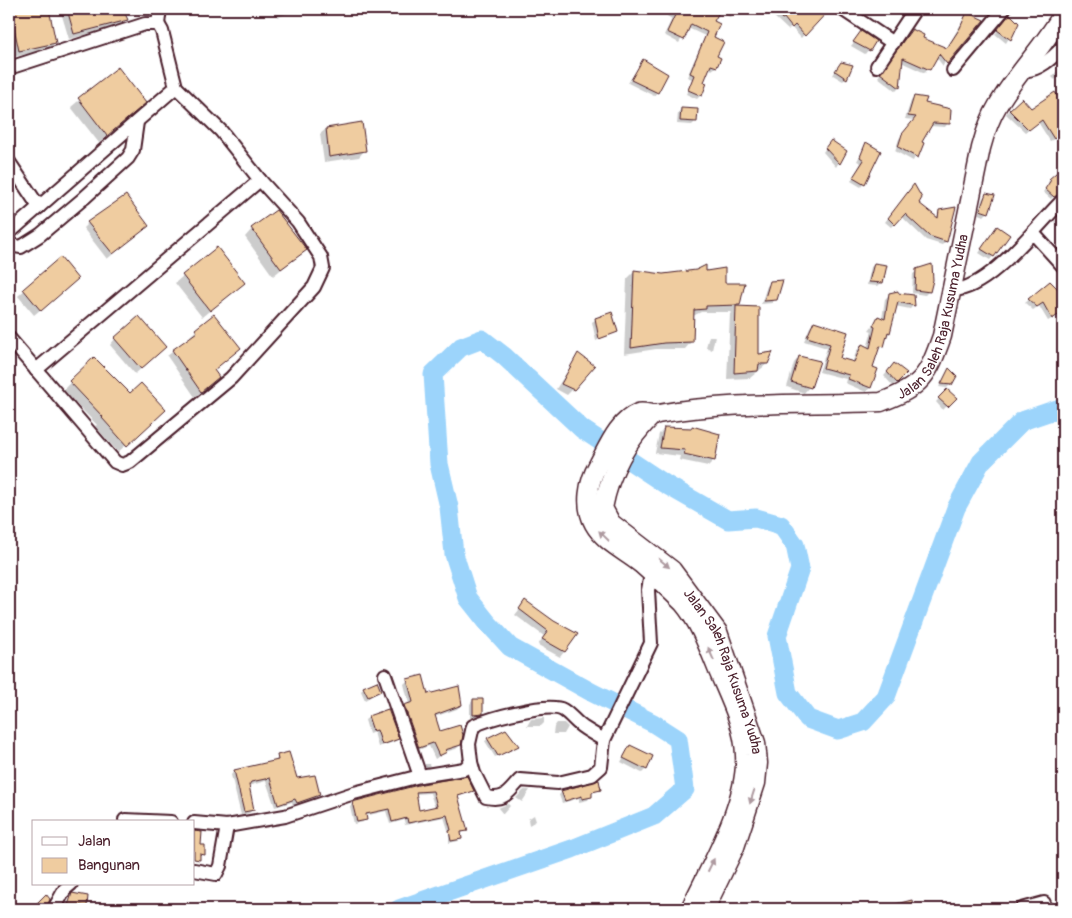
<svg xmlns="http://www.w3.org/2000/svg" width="1072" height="918" viewBox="0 0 1072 918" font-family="Pangolin,sans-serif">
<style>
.shadow{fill:#0003;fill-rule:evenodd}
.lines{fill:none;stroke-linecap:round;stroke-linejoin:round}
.river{stroke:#9cd4fb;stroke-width:19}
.building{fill:#efcca0;stroke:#4a1f2b;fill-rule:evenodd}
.street-casing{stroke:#4a1f2b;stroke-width:16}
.secondary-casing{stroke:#4a1f2b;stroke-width:21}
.street{stroke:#fff;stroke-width:12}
.secondary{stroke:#fff;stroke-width:18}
.oneway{fill:#ae9aa0}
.labels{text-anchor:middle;stroke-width:4;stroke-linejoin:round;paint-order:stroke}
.street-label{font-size:14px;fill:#4a1f2b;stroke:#fff}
</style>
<rect width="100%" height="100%" fill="#fff"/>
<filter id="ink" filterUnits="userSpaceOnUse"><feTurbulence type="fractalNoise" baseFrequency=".02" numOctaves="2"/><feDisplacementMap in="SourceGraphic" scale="10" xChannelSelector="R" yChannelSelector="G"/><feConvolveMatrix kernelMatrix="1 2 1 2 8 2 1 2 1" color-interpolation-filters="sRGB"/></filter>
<g filter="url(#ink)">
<g class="shadow">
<path d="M24,9H48L54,43L48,50L12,57L9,39V14Z"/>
<path d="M60,9H122L126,20L121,26L69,39Z"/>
<path d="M275,9H300L278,17Z"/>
<path d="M671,9H736L730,17L718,11L712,22L716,67L712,70L709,68L702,82L701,95L697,99L686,94L692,79L687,77L705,36L688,28L679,43L664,35L672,19L667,16Z"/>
<path d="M779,9H821L824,13L801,38L791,27L788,30L772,15Z"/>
<path d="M967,14L943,66L936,57L925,73L901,62L899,88L896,91L878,77L912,30L921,39L946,49Z"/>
<path d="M1007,19L1018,23L1006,43L995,34Z"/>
<path d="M858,37L874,42L865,54L851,46Z"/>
<path d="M643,61L657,92L654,96L628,83Z"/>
<path d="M1063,64V72L1055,80L1052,77Z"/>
<path d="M838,67L846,78L843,81L833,75Z"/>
<path d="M118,68L137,110L99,143L71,107Z"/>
<path d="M1055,94L1063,107V135L1050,141L1038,122L1025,132L1006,114L1009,110H1031Z"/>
<path d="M914,98L948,123L945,127L930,126L913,161L895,151L899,139L914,120L905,119L911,101Z"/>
<path d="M681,109L696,121L692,125L677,124L678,113Z"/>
<path d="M326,129L364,151L359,157L324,162L320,134Z"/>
<path d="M866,144L864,183L861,187L851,181L861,163L857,161Z"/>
<path d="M828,145L846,151L836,167L823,152Z"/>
<path d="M1063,167V184L1051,199L1043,192L1049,184L1048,182Z"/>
<path d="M910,189L918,203L936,218L940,211L946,241L942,245L926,240L901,216L891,227L885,222Z"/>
<path d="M986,195L988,212L984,216L978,214L983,198Z"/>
<path d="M1063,211V219L1057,224L1055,222Z"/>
<path d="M88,223L142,231L107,259L83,228Z"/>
<path d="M997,227L993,256L990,260L979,253Z"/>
<path d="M252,229L305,250L273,276L245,237Z"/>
<path d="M60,259L71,284L34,315L18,296Z"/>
<path d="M875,264L882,282L878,286L867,285L871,267Z"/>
<path d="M917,271L929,291L925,295L912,293L913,274Z"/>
<path d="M634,272L663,275L705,272L724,284L738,305L736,307L757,356L767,364L750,378L727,379L730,314L732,312H701L693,316L692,341L685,349H656L624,354L627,279Z"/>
<path d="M183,276L243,283L202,317L175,283Z"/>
<path d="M771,283L775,299L772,303L761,304L767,286Z"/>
<path d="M1050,283L1063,298V312L1048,321L1039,306L1033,310L1025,303Z"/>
<path d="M890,294H897L914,305L910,309L895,306L889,332L883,346L877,350L871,368L877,369L870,388L866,392L845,383L846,379L819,372L827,348L804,341L810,327L814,323L847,333L838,359L852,363L857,350L862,346L867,348L872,331L869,330L878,318L882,319L885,299Z"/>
<path d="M213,316L212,383L195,397L167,356L192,337L190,336Z"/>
<path d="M596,319L616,331L596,341L592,322Z"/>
<path d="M709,336H715L712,350L706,347Z"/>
<path d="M115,339L159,353L135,374L110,345Z"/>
<path d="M578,355L573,389L567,395L556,389Z"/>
<path d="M799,357L809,387L804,393L787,387L794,363Z"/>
<path d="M94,358L130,395L157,418L118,452L95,426L97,425L63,390Z"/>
<path d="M891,368L905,373L893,386L884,376Z"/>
<path d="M949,370L950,385L947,388L939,387Z"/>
<path d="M947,390L955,398L943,410L936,402Z"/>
<path d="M665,428L714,460L708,466L679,460L680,456L655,453L659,434Z"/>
<path d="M526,601L564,652L560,657L538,645L544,636L515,615Z"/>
<path d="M408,680L427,695L461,705L457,709L434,717L440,732L460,745L456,749L445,752L435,759L429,746L415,751L401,710L409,704L404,684Z"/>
<path d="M364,688L380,691L365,700L361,691Z"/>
<path d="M473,700L482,713L478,717L470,718V704Z"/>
<path d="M369,717L397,739L394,742L378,747L374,732L369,734L365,720Z"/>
<path d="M544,718V723L541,726H527L531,719Z"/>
<path d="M557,723H564L568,727L564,734H553L554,727Z"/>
<path d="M496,734L497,736L517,746L495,757L485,741Z"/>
<path d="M630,746L646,769L642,773L621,762Z"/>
<path d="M278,757L297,780L318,795L315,798L293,806L292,802L275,807L266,781L248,786L253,810L249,813L241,815L231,775L234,771L275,762Z"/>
<path d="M425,764H429L430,766L424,768Z"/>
<path d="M422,785L473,791L457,797L467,830L460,834L461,838L458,841L449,843V833L444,817L405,825L404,820L390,824L386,811L365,816L363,822L354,824L350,806L353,803ZM430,793L435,808L418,811L415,794Z"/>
<path d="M600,789L591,794L588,800L579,802V798L562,803L559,795L562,792Z"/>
<path d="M524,790H530L522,802L516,798Z"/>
<path d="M508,804L510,806L503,814L498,808Z"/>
<path d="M534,815L536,821L529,825L528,819Z"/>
<path d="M73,895L86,905L82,909H64Z"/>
<path d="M9,905L16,909H9Z"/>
</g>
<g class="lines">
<path class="river" d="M399,909L572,849L654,816L685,789L678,739L653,723L593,693L510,647L487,622L468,598L454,554L449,507L439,464L433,374L461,347L482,339L504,356L582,429L665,484L728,520L756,518L781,525L795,545L800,569L777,636L788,693L808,719L838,730L863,722L886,697L956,508L981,462L1022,421L1063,407"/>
</g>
<g class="building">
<path d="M10,9H49L56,43L19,51Z"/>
<path d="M67,9H123L128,20L74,34Z"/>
<path d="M664,9H721L714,21L720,24L714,37L724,42L717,56L721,58L717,67L711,65L704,82L707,83L702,96L688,90L694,75L690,73L707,32L691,24L684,40L667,32L675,15Z"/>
<path d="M773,9H801L805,13L810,9H830L805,36L795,25L792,28L784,18L782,19Z"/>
<path d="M967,12L984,20L947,64L939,54L930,70L903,58L900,88L880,73L912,29L924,35L923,38L947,48L960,28Z"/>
<path d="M1010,14L1019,23L1011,40L997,30Z"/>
<path d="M861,31L876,41L870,51L853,42Z"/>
<path d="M643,59L668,74L658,93L631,80Z"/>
<path d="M841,62L853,65L847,79L835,71Z"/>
<path d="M118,67L146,103L107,136L78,98Z"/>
<path d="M1055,92L1063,105V133L1054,139L1042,120L1029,130L1009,110L1022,98L1031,108Z"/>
<path d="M914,96L927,98L925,103L951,109L950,124L933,123L922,142L924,143L918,158L898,147L902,134L916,117L908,116Z"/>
<path d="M681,108L698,109L697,122L680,121Z"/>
<path d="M362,122L366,151L329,157L326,128Z"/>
<path d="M831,140L847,151L840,164L825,148Z"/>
<path d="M866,142L881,151L865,184L853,177L864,160L860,157Z"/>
<path d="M1063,167V192L1054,197L1045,189L1051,180L1049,179Z"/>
<path d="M914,184L922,198L919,203L938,218L939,210L956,207L947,242L929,236L905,214L895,225L888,218Z"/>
<path d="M986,193L995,195L989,213L980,210Z"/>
<path d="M126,195L149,226L113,254L87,222Z"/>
<path d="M276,210L307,250L281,269L251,228Z"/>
<path d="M997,226L1010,235L994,257L981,249Z"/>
<path d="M217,247L245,283L210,311L182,275Z"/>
<path d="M60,257L78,279L41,311L23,289Z"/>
<path d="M874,263L887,265L883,283L869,282Z"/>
<path d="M932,264L933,280L930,292L915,290L916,269Z"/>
<path d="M706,265V271L725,268V283H745L740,305L706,306V309L694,310L693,342L664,343L631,348L634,270L663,274L696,270Z"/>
<path d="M783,280L777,300L764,301L770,281Z"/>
<path d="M1050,281L1063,294V312L1052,319L1043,303L1037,307L1028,299Z"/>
<path d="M898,291V293L914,295L915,306L898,302L890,333L888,332L884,347L880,346L873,367L878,369L871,388L848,379L849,375L823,368L830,344L807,337L814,321L848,332L840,358L854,362L862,344L870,348L875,327L873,326L878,316L885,319L889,293Z"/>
<path d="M736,306L759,307V354L773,352L768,364H759L758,371L734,373Z"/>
<path d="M612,312L618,332L599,339L595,318Z"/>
<path d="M214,314L241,348L214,370L219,377L201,392L172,350L197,332L195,329Z"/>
<path d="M139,316L166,347L141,369L114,338Z"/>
<path d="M578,353L595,366L574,390L561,384Z"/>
<path d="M799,356L820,361L811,388L791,382Z"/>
<path d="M94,357L130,393L141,383L166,410L127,446L102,418L103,417L69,381Z"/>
<path d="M894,363L907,373L897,383L887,372Z"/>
<path d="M949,368L957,376L952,385L941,384Z"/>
<path d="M947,389L957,398L948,407L938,398Z"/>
<path d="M692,426L720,434L715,461L684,454L685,450L660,448L664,427L692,428Z"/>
<path d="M525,600L554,621L578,634L565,652L542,639L548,631L519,609Z"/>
<path d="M423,675L428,694L459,686L462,705L435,715L440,731L460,725L463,735L461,745L445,750L447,752L439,756L433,743L419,748L404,705L413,702L407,679Z"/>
<path d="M377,681L381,691L368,697L363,687Z"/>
<path d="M473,699H483V714L473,715Z"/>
<path d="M388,709L399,739L382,745L377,730L373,731L368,716Z"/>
<path d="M506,729L519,746L498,756L487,738Z"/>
<path d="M630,745L653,756L647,770L623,758Z"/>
<path d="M289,752L297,778L315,775L320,795L297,803L295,799L278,805L270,778L251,782L249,785L254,810L244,812L234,770L278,760L277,755Z"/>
<path d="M467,776L474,791L458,796L468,831L461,832L462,839L451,841L449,831L451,830L447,815L408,823L407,818L392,822L389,809L366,814L367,820L357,822L352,802L422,784ZM433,791L437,806L419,810L416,792Z"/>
<path d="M599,780L601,790L592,792V797L582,799V796L565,801L561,791Z"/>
<path d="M194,831L202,832L201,845H205V855L200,854V860L194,859Z"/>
<path d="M72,893L88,896L87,906L80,905V909H67Z"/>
<path d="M46,894L50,899L46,909H31Z"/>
<path d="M912,900L914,909H888V906Z"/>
</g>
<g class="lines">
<defs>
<g id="street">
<path d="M842,9L893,43"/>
<path d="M158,24L160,9"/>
<path d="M877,66L915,9"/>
<path d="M9,68L145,24H158L162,31L176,87L221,131L260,180L298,222L321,257L323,268L314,287L231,378L130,462L122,465L115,462L9,338"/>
<path d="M953,70L1004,9"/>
<path d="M1023,70C1038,72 1053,57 1063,47"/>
<path d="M9,162L39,207"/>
<path d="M9,233L176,87"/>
<path d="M1033,233L1063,266"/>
<path d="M9,245L21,247L40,235L84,198L128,158L133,150L137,122"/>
<path d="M953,290C990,289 1037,225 1063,200"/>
<path d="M36,370L260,180"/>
<path d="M385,675L420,776"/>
<path d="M471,762L474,773L486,797C506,801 508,792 520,780L558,783L592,775L601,767L604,740"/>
<path d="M125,820L171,822"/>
<path d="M194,823L227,826L285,816L354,793L420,776L464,769L471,762L469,744L473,726C490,718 548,702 563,710C571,715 576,723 584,728C590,732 597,736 604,740L651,643L648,590L651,574"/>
<path d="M194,870L216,874L220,866L227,826"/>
<path d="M54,909L65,889L71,884"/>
<path d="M1022,909L1044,903"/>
</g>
<g id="secondary">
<path id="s1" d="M654,414C627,440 610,471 603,508L611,523L672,570L718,632L756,743L758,763L756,783L735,847L705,909"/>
<path id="s2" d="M690,909C710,867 748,802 745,755C744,726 730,699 719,673C709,649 700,623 683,603C670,590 655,576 641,564C625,551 604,542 594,524C584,506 588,482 598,465C608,447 618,421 638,413C644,411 651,415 658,414C731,401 807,405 881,402C922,387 928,376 942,336L981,148C985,133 990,118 998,105C1017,72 1045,46 1063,13"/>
</g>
</defs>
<use href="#street" class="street-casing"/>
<use href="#secondary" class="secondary-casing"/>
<use href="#street" class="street"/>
<use href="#secondary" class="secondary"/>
</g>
<defs><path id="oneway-solid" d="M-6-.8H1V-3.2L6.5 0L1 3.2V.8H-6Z" transform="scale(1.25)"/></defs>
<g class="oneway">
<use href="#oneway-solid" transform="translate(604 536) rotate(-136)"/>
<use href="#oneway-solid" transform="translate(664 563) rotate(40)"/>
<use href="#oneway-solid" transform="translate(711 654) rotate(-114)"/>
<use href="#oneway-solid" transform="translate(752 797) rotate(108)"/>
<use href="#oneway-solid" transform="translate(711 865) rotate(-64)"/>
</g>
</g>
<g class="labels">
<g class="street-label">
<text dy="5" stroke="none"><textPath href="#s2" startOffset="931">Jalan Saleh Raja Kusuma Yudha</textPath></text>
<text dy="5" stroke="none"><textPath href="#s1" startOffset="318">Jalan Saleh Raja Kusuma Yudha</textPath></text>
</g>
</g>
<rect width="1072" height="918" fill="none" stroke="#fff" stroke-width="30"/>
<rect x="15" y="15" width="1042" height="888" fill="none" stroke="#4a1f2b" stroke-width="2" filter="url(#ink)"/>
<rect x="32" y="820" width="162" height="65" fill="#ffffff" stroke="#b7a5aa"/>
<rect x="42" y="837" width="25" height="8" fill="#ffffff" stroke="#b7a5aa"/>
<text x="78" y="846" font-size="15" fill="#4a1f2b">Jalan</text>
<rect x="42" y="858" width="25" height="15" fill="#efcca0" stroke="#b7a5aa"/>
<text x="78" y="870" font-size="15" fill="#4a1f2b">Bangunan</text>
</svg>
